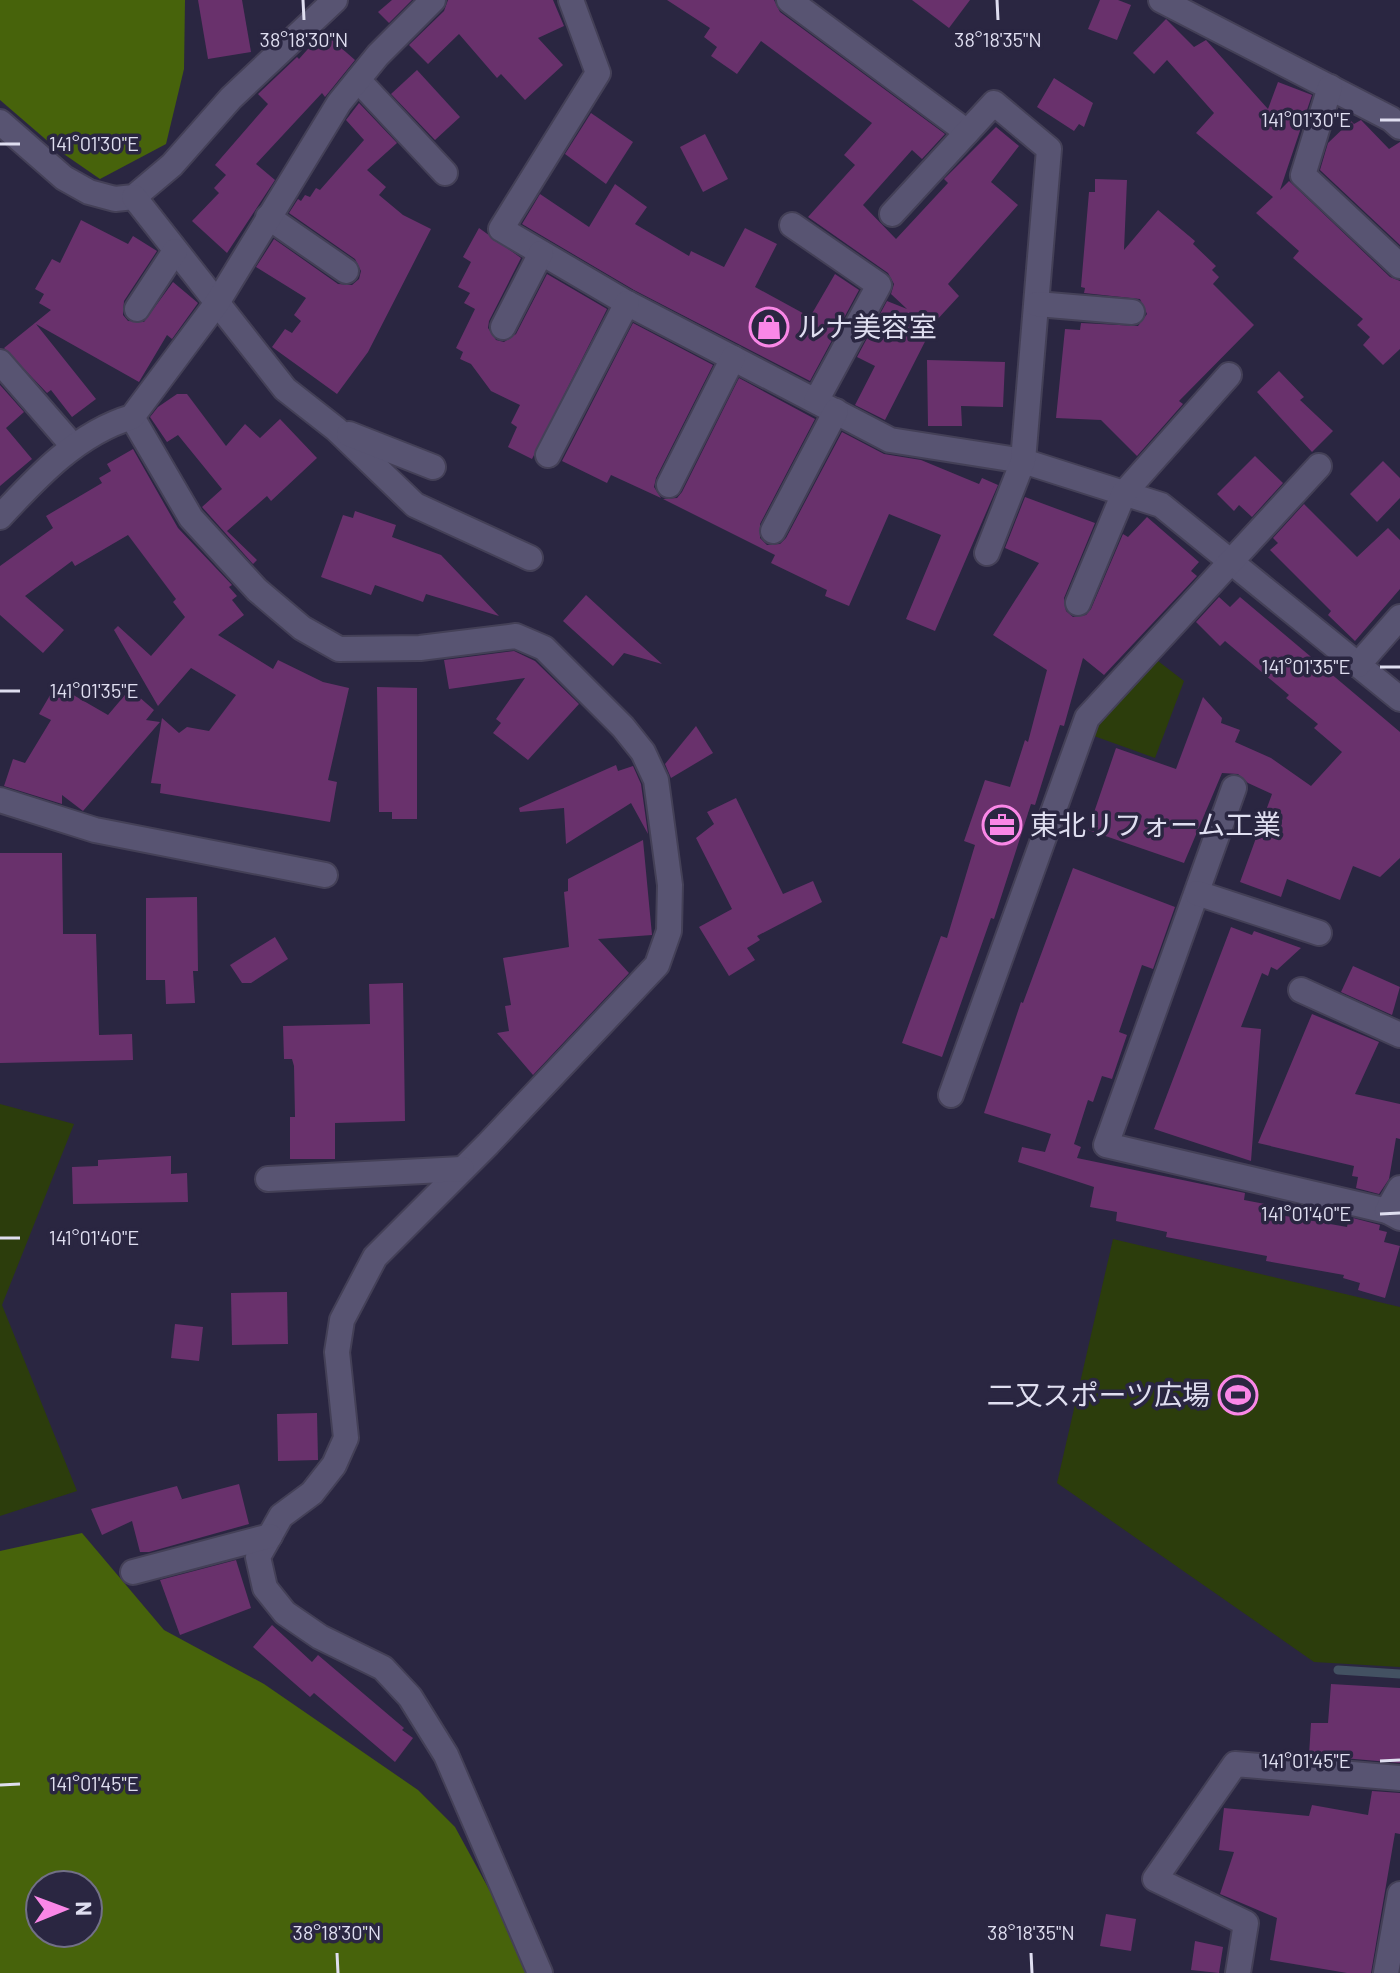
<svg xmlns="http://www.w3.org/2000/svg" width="1400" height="1973" viewBox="0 0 1400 1973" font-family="Barlow,'Noto Sans JP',sans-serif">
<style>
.green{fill:#2c3d0c}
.forest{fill:#47630b;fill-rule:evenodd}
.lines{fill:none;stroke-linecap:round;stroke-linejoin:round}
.stream{stroke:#435162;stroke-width:9}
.building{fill:#69316c}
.minor-casing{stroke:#444057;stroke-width:28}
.minor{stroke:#585472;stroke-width:24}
.ticks{fill:none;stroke:#dfdef0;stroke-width:3}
.labels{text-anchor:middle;stroke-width:7;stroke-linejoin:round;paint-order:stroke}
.poi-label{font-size:28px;fill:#dfdef0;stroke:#2a2641;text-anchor:start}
.ticks-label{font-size:20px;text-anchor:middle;fill:#dfdef0;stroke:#2a2641;stroke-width:7;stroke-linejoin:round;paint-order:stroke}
</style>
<rect width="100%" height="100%" fill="#2a2641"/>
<g class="green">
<path d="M1158,661L1184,681L1155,758L1094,736L1099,724Z"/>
<path d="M0,1104L74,1124L2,1305L77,1491L0,1516Z"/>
<path d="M1113,1239L1400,1307V1667L1314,1662L1057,1483Z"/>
</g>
<g class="forest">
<path d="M0,0H185L184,69L166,144L100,179L58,150L0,100Z"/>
<path d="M82,1533L164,1630L264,1684L418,1790L455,1827L514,1935L529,1973H0V1551ZM40,1885H88V1933H40Z"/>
</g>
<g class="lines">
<path class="stream" d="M1338,1670L1400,1674"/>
</g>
<g class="building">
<path d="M198,0H242L251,52L208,59Z"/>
<path d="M392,0H412L389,23L378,12Z"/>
<path d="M448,0H553L564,26L538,38L563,65L525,100L501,74L497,78L459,34L428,64L409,45L444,11Z"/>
<path d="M667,0H774L780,12L945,134L922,159L912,150L863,205L896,239L948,183L944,179L996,127L1019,146L991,182L1018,205L948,284L959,296L935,322L885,420L855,405L875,366L857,357L887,301L907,309L891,294L894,284L888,273L808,217L855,165L844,155L872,123L761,41L737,74L711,56L717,47L704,37L710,28Z"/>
<path d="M912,0H970L949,28Z"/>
<path d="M1100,0H1118L1131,5L1117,40L1088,29Z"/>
<path d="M1166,19L1194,47L1206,40L1268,109L1278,82L1312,95L1280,190L1289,181L1390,277L1400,281V349L1383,365L1363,345L1370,337L1357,325L1363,319L1293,258L1299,251L1256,213L1273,197L1196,133L1214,113L1167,60L1154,74L1133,53Z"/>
<path d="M323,32L355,60L325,97L322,93L256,164L275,180L227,253L192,221L219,193L214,188L226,175L215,165L268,104L258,94L297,57L299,59Z"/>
<path d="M417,70L460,117L435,140L391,94Z"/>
<path d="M1054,78L1093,103L1084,127L1079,124L1074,131L1037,107Z"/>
<path d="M359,103L397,143L367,170L386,187L379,195L403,215L431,229L368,352L337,394L272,347L285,329L292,333L301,321L294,315L306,298L256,267L274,239L338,284L352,285L359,279L361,271L355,259L289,213L298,199L301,201L305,195L310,197L316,188L320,190L364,140L346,120Z"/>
<path d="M591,113L633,142L606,184L565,154Z"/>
<path d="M1361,120L1389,149L1400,142V245L1320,170L1328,143L1351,121L1354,124Z"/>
<path d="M705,134L728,179L703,192L680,147Z"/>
<path d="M1095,179L1127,180L1124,250L1158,210L1195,241L1193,244L1216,266L1212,270L1219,277L1213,284L1254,325L1179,401L1183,404L1137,456L1101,420L1056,418L1065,329L1080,330L1081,323L1138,326L1147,314L1140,299L1084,293L1085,288L1081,287L1089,192H1095Z"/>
<path d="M615,184L647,207L635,224L689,256L691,251L724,267L745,228L777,244L755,287L810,317L835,274L859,290L810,381L634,290L522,224L540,194L589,227Z"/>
<path d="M81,220L128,244L133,236L157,251L124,301L123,315L128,321L144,322L173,282L198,303L172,339L167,335L139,382L36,324L96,399L72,417L51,390L47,393L4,348L51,310L39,303L44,294L35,289L52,259L60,263Z"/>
<path d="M479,228L521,258L489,321L488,328L496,340L504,342L516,334L547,274L607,309L532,459L508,447L517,427L511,423L520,405L491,391L471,364L460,359L463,352L456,348L475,309L464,303L470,293L458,287L471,262L463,257Z"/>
<path d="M633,323L713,365L656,478L654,487L661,498L611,475L607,483L562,461Z"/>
<path d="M927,360L1005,362L1003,407L961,406L962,426H928Z"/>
<path d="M1279,371L1304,397L1300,400L1333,431L1312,452L1257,392Z"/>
<path d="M739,378L815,419L760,524V538L767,545L780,544L786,538L842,432L884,454L921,460L979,484L982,478L998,485L935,631L906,619L941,535L889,514L849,606L825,596L827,590L771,563L775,555L663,499L677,498L682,492Z"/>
<path d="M0,385L24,412L6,428L32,459L0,486Z"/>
<path d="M177,394H187L226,446L245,424L260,438L280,419L317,458L271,501L267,496L227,531L257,560L253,564L202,507L222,489L178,435L167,442L150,417L158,407Z"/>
<path d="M133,449L178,528L232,585L229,587L237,596L232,600L244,615L218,635L273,669L278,660L323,682L349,688L328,780L337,782L330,822L160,793L161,784L151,783L162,718L179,733L187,727L209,731L236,695L191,668L158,706L114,630L118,626L151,656L185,617L173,602L176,599L128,535L75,566L72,561L25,596L64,630L43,653L0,615V566L53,528L46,516L102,483L99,478L111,471L107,464Z"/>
<path d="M1255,456L1283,483L1252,517L1239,505L1234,511L1217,494Z"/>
<path d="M1383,461L1400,478V498L1377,522L1350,494Z"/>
<path d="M1025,497L1095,523L1064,598L1066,611L1073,617L1086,615L1091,609L1123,534L1128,537L1147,517L1199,562L1191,571L1197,576L1104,675L1083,658L1064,726L1060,725L1035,805L1031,804L994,919L991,918L942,1057L902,1043L941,936L947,938L975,845L964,841L985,780L1010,787L1025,740L1028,742L1047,670L993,635L1039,563L1005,548Z"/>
<path d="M1304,504L1357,557L1388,528L1400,540V589L1355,641L1328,615L1331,611L1270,550L1278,543L1273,538Z"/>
<path d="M355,511L396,525L392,537L441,555L499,616L426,594L423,602L375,585L371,595L321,577L343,515L353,518Z"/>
<path d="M586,595L623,629L662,664L624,653L613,666L563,621Z"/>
<path d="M1219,597L1230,607L1240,597L1400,732V858L1380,877L1353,866L1340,900L1287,879L1281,897L1240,882L1272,794L1248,783L1238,774L1222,773L1184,863L1088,830L1116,748L1176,769L1203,697L1222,718L1221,723L1240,730L1235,742L1271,758L1311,786L1342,752L1314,728L1318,724L1286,698L1289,695L1225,641L1220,646L1196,622Z"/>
<path d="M514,651L535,661L579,704L528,760L493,733L501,723L496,719L525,678L449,689L444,660Z"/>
<path d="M56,685L108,715L130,689L154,710L146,720L160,722L83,811L62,795V804L4,786L13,759L25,763L51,720L39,714Z"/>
<path d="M377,687L417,688V819H392V812H379Z"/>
<path d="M696,726L713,753L671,778L665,764Z"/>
<path d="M616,765L618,771L633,766L641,784L648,834L631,803L566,844L564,808L520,812L519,808Z"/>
<path d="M736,798L783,894L813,881L822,902L757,936L760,940L747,948L755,960L729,976L699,927L732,909L696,838L714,824L707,812Z"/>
<path d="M643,840L652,935L598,939L629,973L533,1075L497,1033L509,1031L505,1006L511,1005L503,958L569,947L564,892L568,891V879Z"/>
<path d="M0,853H62L63,934H96L99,1035L132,1034L133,1060L0,1063Z"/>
<path d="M1073,868L1175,907L1153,969L1142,965L1119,1032L1127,1035L1112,1079L1102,1076L1093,1102L1088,1100L1074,1144L1081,1147L1077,1158L1245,1193L1244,1200L1265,1204L1263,1212L1347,1227L1349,1217L1380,1225L1379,1230L1387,1232L1384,1242L1400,1246L1385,1298L1358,1290L1360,1283L1343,1278L1344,1275L1266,1261L1267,1256L1166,1237L1167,1232L1116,1221L1117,1212L1090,1207L1094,1187L1018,1162L1022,1147L1045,1152L1051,1134L984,1113L1021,1002L1023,1003Z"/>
<path d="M197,897L198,971H193L195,1003L166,1004L165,980H146V898Z"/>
<path d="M1231,927L1252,935L1254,931L1301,948L1277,970L1271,967L1268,976L1262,973L1241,1027L1261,1029L1251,1161L1154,1129Z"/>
<path d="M275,937L288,959L251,983H242L230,965Z"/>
<path d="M1353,966L1400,987L1392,1015L1341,992Z"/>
<path d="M403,983L405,1121L335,1123V1159H290V1117H295L294,1066L292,1059H284L283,1026L370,1024L369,984Z"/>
<path d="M1312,1014L1379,1042L1355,1094L1400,1104V1139L1396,1138L1389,1179L1379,1194L1356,1188L1358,1177L1352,1176L1354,1166L1258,1143Z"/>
<path d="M171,1156V1174L187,1173L188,1202L73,1204L72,1167L98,1166V1160Z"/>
<path d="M287,1292L288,1344L232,1345L231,1293Z"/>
<path d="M175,1324L203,1327L199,1361L171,1358Z"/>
<path d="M317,1413L318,1460L278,1461L277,1414Z"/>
<path d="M239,1484L249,1524L149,1552H140L132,1521L102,1535L91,1509L177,1486L182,1499L179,1500Z"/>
<path d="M236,1560L251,1608L180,1635L160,1580Z"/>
<path d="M272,1625L312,1662L318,1655L404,1728L402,1730L413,1738L395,1762L314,1693L310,1697L253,1647Z"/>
<path d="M1331,1684L1400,1688V1763L1309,1755L1311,1723H1328Z"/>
<path d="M1372,1791L1400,1793V1834L1395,1833L1371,1973H1347L1270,1960L1277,1918L1220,1894L1234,1852L1219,1850L1224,1808L1309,1816L1312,1805L1368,1815Z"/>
<path d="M1106,1914L1136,1919L1131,1951L1100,1946Z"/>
<path d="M1195,1941L1223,1947L1219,1973L1191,1970Z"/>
</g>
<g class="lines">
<defs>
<g id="minor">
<path d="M571,0L598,73L501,229L627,303L890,440L1023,461L1161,505L1400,699"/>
<path d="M789,0L967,132"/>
<path d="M1161,0L1391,119L1400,127"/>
<path d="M358,80L445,173"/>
<path d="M1330,87L1303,175L1400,266"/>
<path d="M0,122L64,178L89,192L115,199L134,197L172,165L231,98L335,0"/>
<path d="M134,197L285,389L336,429L415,505L530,558"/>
<path d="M892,214L994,103L1049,149L1023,461L987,553"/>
<path d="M268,217L346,271"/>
<path d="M792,225L879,285L816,401"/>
<path d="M1037,304L1132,312"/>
<path d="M137,309L175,251"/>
<path d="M503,327L541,253"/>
<path d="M0,362L73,446"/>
<path d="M132,417L191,518L257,590L302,628L339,649L420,648L516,636L544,648L623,727L643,752L656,780L670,885L669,931L657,965L488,1144L375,1257L342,1320L337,1352L346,1438L334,1465L312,1493L281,1516L258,1557L265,1588L285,1613L320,1637L383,1668L410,1697L446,1755L540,1973"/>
<path d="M349,434L433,467"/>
<path d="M548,455L627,303"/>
<path d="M669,485L733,358"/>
<path d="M0,517C38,476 78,433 132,417L217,303L339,103L378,55L433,0"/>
<path d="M773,531L836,411"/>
<path d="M1078,603L1124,493L1229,375"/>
<path d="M1358,665L1400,617"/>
<path d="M1234,788L1106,1145L1387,1211L1400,1218"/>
<path d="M0,800L95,830L325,875"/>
<path d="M1197,893L1319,933"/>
<path d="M1301,990L1400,1035"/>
<path d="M951,1095L1087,718L1319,466"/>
<path d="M268,1179L462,1169"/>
<path d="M1387,1211L1400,1188"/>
<path d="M133,1572L270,1536"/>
<path d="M1238,1973L1246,1923L1155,1879L1235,1764L1400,1778"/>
<path d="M1386,1973L1400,1894"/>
</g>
</defs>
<use href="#minor" class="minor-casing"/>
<use href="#minor" class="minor"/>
</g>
<path class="ticks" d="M303,0L304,20M997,0L998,20M1380,120H1400M0,144H20M1380,667H1400M0,691H20M1380,1214L1400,1213M0,1238H20M1380,1761L1400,1760M0,1785L20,1784M337,1953L338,1973M1031,1953L1032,1973"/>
<defs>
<symbol id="shop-ring" viewBox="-11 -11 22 22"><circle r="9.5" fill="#2a2641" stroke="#fa87e7" stroke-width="1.5"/><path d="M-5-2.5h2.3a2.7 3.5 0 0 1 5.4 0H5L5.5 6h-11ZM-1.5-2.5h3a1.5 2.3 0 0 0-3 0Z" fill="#fa87e7"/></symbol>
<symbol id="office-ring" viewBox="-11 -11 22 22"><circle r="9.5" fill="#2a2641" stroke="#fa87e7" stroke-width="1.5"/><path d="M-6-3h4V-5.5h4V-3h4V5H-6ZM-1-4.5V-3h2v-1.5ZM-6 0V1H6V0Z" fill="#fa87e7"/></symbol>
<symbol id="stadium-ring" viewBox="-11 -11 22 22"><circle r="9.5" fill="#2a2641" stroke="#fa87e7" stroke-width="1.5"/><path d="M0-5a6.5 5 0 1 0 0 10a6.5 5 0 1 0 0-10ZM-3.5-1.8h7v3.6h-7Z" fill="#fa87e7"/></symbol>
</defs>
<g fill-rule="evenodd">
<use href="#shop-ring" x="747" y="305" width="44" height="44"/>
<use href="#office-ring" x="980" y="803" width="44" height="44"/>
<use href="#stadium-ring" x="1216" y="1373" width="44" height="44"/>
</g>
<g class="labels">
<g class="poi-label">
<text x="797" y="337">ルナ美容室</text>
<text x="1030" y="835">東北リフォーム工業</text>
<text x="1210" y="1405" text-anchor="end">二又スポーツ広場</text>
</g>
</g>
<g class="ticks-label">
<text x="304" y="47">38°18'30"N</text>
<text x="998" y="47">38°18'35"N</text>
<text x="1306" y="127">141°01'30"E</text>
<text x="94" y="151">141°01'30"E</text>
<text x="1306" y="674">141°01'35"E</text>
<text x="94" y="698">141°01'35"E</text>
<text x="1306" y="1221">141°01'40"E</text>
<text x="94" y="1245">141°01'40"E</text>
<text x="1306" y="1768">141°01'45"E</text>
<text x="94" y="1791">141°01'45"E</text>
<text x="337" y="1940">38°18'30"N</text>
<text x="1031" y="1940">38°18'35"N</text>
</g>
<g transform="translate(64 1909) rotate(89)"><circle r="38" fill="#2a2641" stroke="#727087" stroke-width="2"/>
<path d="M0-6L14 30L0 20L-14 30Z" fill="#fa87e7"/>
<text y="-12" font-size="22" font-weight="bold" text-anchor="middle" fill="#dfdef0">N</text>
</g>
</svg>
